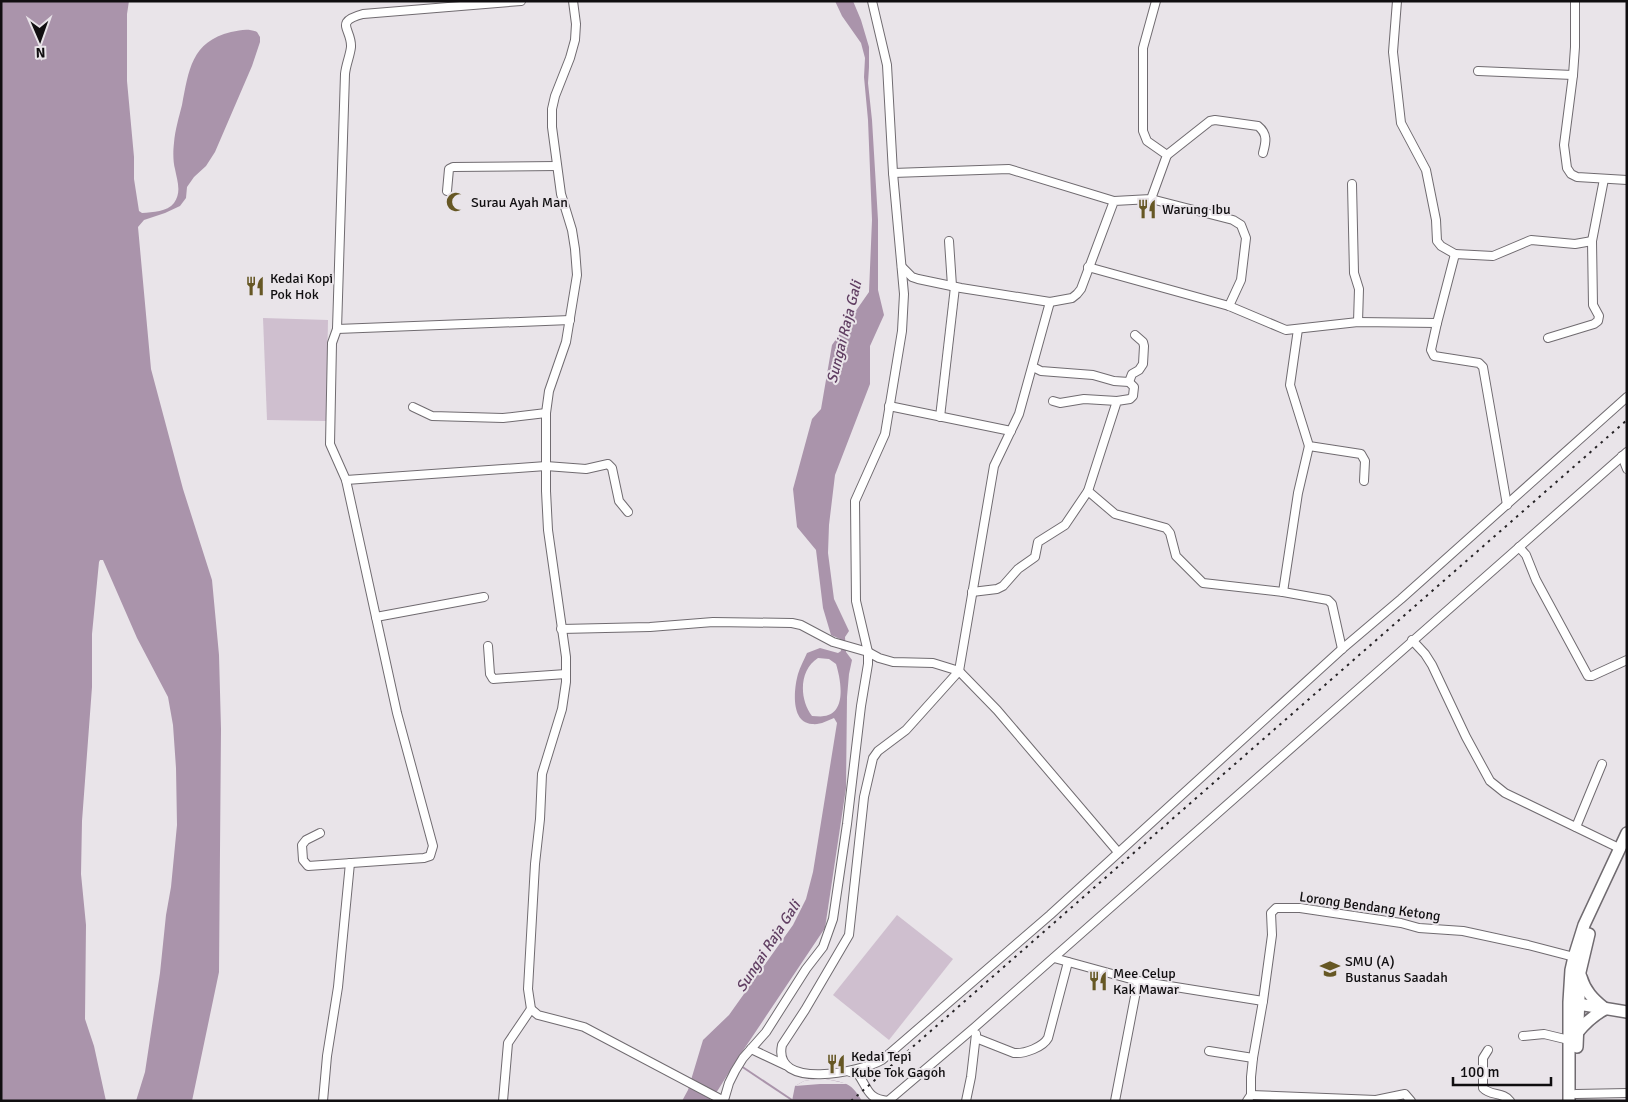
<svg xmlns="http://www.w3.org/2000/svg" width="1628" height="1102" viewBox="0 0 1628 1102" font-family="Signika,sans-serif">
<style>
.green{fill:#cfbfcf}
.water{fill:#aa94ab;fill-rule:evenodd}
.pier{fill:#e9e4e9}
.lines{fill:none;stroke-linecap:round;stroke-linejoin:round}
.stream{stroke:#aa94ab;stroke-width:2}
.street-casing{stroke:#706b70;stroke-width:10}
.secondary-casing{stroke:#706b70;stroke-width:14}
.street{stroke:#fff;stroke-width:8}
.secondary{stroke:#fff;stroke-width:11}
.rail{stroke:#262326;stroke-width:2;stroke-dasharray:2.5 5;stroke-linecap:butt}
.labels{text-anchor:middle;stroke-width:4;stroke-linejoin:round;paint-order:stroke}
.poi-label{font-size:14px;fill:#100e10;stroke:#e9e4e9;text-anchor:start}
.street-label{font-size:14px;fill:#100e10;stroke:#e9e4e9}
.water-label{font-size:15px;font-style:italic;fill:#603e62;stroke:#e9e4e9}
</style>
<rect width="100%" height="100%" fill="#e9e4e9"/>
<g class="green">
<path d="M263,318L328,320L326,421L267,420Z"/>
<path d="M897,915L953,959L889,1040L833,995Z"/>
</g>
<g class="water">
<path d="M1,1H129L127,14V81L134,157V179L139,211L142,213C153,212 167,212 174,203C182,192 177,180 175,169C173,162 173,151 174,143C175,130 179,117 182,105C189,70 191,42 231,32C241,30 248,28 257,32L260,37V42L252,66L215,152L206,166L194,177L187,187L186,198L180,206L165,213L144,220L138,227L151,369L183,489L212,580L219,655L221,729L219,972L192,1101H136L145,1072L160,973L166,915L171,887L177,825L176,768L173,725L168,697L137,638L103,560H100L99,562L92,634V687L82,821L81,874L86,925L85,1019L94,1046L106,1101H1Z"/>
<path d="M835,1H853L861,20L869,47V67L868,83L872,120L878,220V290L884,315L870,346V384L835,475L829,525L828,553L834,599L849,631L845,637L846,652L852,660L849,674L847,697L846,788L825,928L736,1061L718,1090L709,1101H682L688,1090L703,1040L729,1015L793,925L806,899L813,872L837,723L834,718C827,721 820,725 812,724C790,723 794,688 798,674C800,667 804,660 807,653L820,648L838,653L841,651L840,639L831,635L823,608L816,550L797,527L793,489L812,419L821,409L832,345L869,292L872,220L868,120L864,77L865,58L861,43L842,16ZM818,658L829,659L836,664C841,680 847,713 824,716C821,717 816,716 812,716C799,699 799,670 818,658Z"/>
<path d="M821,1078C843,1083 850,1080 862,1101H792L795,1086L804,1081Z"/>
</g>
<path class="pier" d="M821,1078L849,1084H820L795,1086L804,1081Z"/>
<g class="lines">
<path class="stream" d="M741,1066L792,1100"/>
<defs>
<g id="street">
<path d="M573,1L576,24L575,40L570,58L555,96L552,109V127L561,194L572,230L575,249L577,275L566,342L549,391L546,413V491L548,530L566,657V682L562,709L542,774L540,819L535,864L528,989L531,1009L538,1015L584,1027L724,1101"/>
<path d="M1397,1L1393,52L1401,123L1426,170L1436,220L1437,241L1441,246L1455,254"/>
<path d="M1575,1V47L1573,75L1564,145L1567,168L1571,174L1577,177L1627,180"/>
<path d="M1478,71L1573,75"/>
<path d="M1167,155L1210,121L1215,120L1258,126C1268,134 1266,142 1263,153"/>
<path d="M893,173L1009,169L1114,201"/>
<path d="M1352,184L1354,273L1359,289L1358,322"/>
<path d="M447,191L449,169L453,167L557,166"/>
<path d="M1151,199L1233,220L1241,225L1246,238L1241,280L1229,306"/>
<path d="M949,241L952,286"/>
<path d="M902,267L912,277L918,279L961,288L1050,302L1072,298L1077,294L1081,289L1114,201L1151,199L1167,155L1147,141L1143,131V48L1156,1"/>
<path d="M1088,267L1229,306L1286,330L1358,322L1437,323L1431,350L1434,356L1479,363L1483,367L1507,505"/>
<path d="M1050,302L1019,414L994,466L959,671L906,730L878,751L873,758L864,797L849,935L805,1010L782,1045C772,1091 861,1072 882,1060L1050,915L1342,649L1401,599L1627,397"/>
<path d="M1437,323L1455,254L1493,256L1531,240L1575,244L1592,241"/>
<path d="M337,329L570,320"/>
<path d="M1298,329L1290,385L1309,446L1361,454L1365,461L1364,481"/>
<path d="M1548,338L1594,324L1598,321L1599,316L1593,305L1592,241L1604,179"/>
<path d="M1129,382L1132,374L1139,370L1143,364L1144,346L1143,342L1135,335"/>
<path d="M1053,401L1060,403L1084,399L1117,401"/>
<path d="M889,406L1011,431"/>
<path d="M413,407L432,416L503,418L546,413"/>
<path d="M940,417L955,287"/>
<path d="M1622,456L1627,469"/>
<path d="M346,480L546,466L586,469L608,464L612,468L619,501L628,512"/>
<path d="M1088,491L1115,514L1166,528L1170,533L1176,556L1203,583L1283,592L1328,600L1332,604L1342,649"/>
<path d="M1519,547L1526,555L1536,580L1588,676H1592L1627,660"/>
<path d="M972,592L997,589L1003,586L1018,569L1035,557L1038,542L1065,525L1088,491L1117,401L1130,399L1133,396L1134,387L1129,382L1114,381L1093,375L1041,371L1033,367"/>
<path d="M1283,592L1298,493L1309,446"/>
<path d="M376,617L484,597"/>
<path d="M561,629L650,627L713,622L792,623L801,625L833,642L868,652L879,658L893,662L933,663L959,671L997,710L1118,852"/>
<path d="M1412,640L1425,654L1432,665L1466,737L1490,781L1505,793L1619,848"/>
<path d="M488,646L490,674L493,679L566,674"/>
<path d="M1576,827L1602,764"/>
<path d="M320,833L306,840L302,845L303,860L308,866L424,858L430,856L433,846L397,713L346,480L330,444L332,343L337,329L345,74C346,64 350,56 351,47C352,29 333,22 363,14L521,1"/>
<path d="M1054,958L1138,981L1263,1001"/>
<path d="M1523,1036L1544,1034L1569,1040"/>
<path d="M976,1038L1014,1053C1025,1054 1043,1047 1048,1038L1068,962"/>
<path d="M751,1049L785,1065"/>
<path d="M1488,1050L1483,1058V1088C1490,1096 1504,1092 1510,1101"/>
<path d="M1209,1051L1253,1058"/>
<path d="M850,1072L858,1074C868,1088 867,1099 888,1101"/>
<path d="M1576,1094L1627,1093"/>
<path d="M1251,1095L1376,1100L1405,1094L1411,1101"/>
<path d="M724,1100L729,1083L735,1071L743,1058L766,1032L806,969L823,947L833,919L847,824L861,706L868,664V652L856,601L855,501L885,434L902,331L904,294L893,173L887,65L872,1"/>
<path d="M323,1101L327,1056L338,987L350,863"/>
<path d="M503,1101L508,1043L531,1009"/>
<path d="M888,1101L975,1027L1627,452"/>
<path d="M966,1101L971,1077L976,1034"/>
<path d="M1115,1101L1138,981"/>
<path d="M1247,1101L1251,1095V1077L1253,1058L1263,1001L1272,935L1271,913L1276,908H1300L1401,923L1419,928L1463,931L1528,945L1578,958"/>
</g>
<g id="secondary">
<path d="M1581,977C1585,991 1593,999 1604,1008"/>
<path d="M1572,1003L1627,1012"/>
<path d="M1577,1033C1585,1023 1594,1015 1605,1009"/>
<path d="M1577,1047L1580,972L1589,934"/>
<path d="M1569,1101V1002L1571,970L1574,957L1584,925L1627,833"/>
</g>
</defs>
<use href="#street" class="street-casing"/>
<use href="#secondary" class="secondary-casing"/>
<use href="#street" class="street"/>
<use href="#secondary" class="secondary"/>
<path class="rail" d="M851,1101L1627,420"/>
</g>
<defs>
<symbol id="mosque-bare" viewBox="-9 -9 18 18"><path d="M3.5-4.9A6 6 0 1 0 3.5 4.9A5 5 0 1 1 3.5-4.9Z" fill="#665724" stroke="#e9e4e9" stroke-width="2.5" paint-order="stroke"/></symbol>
<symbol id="restaurant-bare" viewBox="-9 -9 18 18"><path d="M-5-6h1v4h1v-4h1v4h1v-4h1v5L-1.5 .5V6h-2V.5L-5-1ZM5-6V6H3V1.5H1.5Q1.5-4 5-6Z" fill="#665724" stroke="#e9e4e9" stroke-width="2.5" paint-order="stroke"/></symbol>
<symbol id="school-bare" viewBox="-9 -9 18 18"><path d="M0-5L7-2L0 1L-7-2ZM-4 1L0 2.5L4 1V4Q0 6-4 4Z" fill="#665724" stroke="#e9e4e9" stroke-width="2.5" paint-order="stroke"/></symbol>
</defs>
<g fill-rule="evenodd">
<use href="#mosque-bare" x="442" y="188" width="28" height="28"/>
<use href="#restaurant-bare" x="1133" y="195" width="28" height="28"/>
<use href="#restaurant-bare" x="241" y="272" width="28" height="28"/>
<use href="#school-bare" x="1316" y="955" width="28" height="28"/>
<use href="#restaurant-bare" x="1084" y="967" width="28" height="28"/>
<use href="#restaurant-bare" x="822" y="1050" width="28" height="28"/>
</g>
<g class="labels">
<g class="poi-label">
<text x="471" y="207">Surau Ayah Man</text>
<text x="1162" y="214">Warung Ibu</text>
<text x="270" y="283">Kedai Kopi<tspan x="270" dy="16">Pok Hok</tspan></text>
<text x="1345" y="966">SMU (A)<tspan x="1345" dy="16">Bustanus Saadah</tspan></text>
<text x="1113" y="978">Mee Celup<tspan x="1113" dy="16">Kak Mawar</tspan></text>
<text x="851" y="1061">Kedai Tepi<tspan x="851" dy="16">Kube Tok Gagoh</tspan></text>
</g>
<g class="street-label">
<text transform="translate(1370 906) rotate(8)" y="5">Lorong Bendang Ketong</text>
</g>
<g class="water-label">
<text transform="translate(844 332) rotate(-76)" y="5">Sungai Raja Gali</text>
<text transform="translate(768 946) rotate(-57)" y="5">Sungai Raja Gali</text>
</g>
</g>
<rect width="1628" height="1102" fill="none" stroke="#100e10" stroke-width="5"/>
<g transform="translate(40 40) rotate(178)" stroke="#e9e4e9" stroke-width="4" paint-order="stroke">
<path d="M0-4L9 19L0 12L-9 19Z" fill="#100e10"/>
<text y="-8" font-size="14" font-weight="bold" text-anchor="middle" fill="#100e10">N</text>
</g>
<path d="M1453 1077v8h98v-8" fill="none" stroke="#100e10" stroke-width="2.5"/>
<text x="1460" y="1077" font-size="15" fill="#100e10" stroke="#e9e4e9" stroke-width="4" paint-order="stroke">100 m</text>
</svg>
